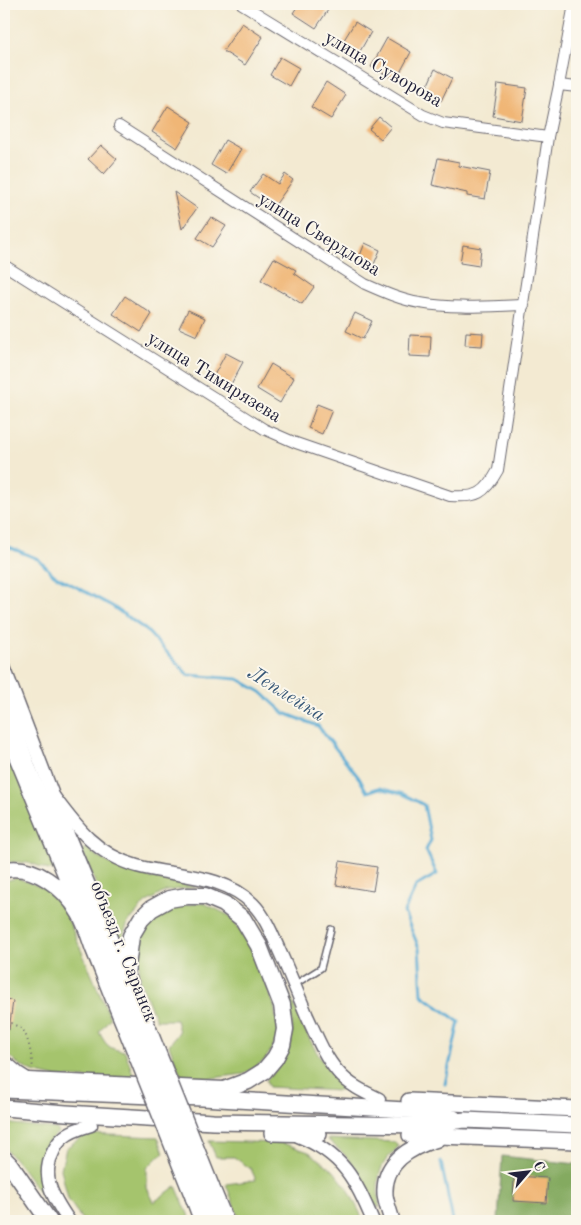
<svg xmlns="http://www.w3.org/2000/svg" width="581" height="1225" viewBox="0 0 581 1225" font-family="'Old Standard TT',serif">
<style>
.green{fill:#a5c46d;stroke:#647354}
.forest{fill:#84aa60;stroke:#53664e}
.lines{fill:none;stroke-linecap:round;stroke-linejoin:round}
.stream{stroke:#59aad3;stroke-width:3}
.building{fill:#f0b676}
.service-casing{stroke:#6b6870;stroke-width:8}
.minor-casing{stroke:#6b6870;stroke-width:12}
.tertiary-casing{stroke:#6b6870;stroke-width:15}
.secondary-casing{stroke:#6b6870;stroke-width:18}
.primary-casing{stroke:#6b6870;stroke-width:19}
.path{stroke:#6b6870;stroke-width:2;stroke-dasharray:1 4;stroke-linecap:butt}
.service{stroke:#fff;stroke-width:5}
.minor{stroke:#fff;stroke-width:10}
.tertiary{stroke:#fff;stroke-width:12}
.secondary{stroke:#fff;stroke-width:15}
.primary{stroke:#fff;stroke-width:16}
.tertiary-bridge-casing{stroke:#6b6870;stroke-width:15;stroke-linecap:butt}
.secondary-bridge-casing{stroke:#6b6870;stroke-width:18;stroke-linecap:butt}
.primary-bridge-casing{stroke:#6b6870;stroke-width:19;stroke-linecap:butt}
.tertiary-bridge{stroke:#fff;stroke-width:12}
.secondary-bridge{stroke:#fff;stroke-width:15}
.primary-bridge{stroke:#fff;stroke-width:16}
.labels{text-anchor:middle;stroke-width:4;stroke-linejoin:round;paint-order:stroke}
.street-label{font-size:19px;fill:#22223b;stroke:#fbf7ec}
.water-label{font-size:20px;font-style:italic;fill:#385878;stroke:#fbf7ec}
</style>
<rect width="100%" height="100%" fill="#fbf7ec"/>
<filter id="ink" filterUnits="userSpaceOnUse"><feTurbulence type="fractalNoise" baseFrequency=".02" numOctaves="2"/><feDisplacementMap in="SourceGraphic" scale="10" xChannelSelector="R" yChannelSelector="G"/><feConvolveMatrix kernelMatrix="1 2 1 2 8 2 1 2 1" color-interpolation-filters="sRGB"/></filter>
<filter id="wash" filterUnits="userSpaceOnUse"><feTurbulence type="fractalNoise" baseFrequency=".0096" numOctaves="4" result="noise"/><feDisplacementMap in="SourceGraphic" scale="20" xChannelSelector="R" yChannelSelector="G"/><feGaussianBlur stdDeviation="1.12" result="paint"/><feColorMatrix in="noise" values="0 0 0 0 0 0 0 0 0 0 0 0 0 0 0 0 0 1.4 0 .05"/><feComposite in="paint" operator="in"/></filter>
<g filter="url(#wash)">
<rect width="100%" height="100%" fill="#f3ead2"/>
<g class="green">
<path d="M4,742L55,870C47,871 43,868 36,865C27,862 13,861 4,863Z"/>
<path d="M87,848C92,852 97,857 103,860C131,877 164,880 196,887L166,891L145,903L128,923L122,938L117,937L82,850Z"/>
<path d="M17,878L44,888L65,912L110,1018L99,1032C106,1045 109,1050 125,1051L135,1080L54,1077L33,1072L19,1065L4,1050V881Z"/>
<path d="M204,903L230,916L251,944L274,1005L279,1036L265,1060L244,1074L197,1080L182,1078L169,1045L179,1032L176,1020H156L141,983L137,949L146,924L174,906Z"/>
<path d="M287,989C303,1025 314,1056 341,1085L339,1091L269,1087L266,1081C275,1071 284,1061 289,1049C296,1032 290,1006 287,989Z"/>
<path d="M4,1123L57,1129L58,1132C55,1136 50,1140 47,1144C37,1160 39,1178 44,1195H41C30,1179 18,1161 4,1148Z"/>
<path d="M86,1134L158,1137L164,1153L157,1158L147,1168V1188L154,1202L176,1186L191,1221H83L68,1199L61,1169L66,1148Z"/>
<path d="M327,1139L395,1142L398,1147C395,1151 390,1155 387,1159C376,1172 377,1192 380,1208L376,1206L358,1171L344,1154Z"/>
<path d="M209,1141L282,1143L309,1152L333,1170L348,1189L364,1221H240L226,1184L256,1180L251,1169L234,1157H216Z"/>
</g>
<path class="forest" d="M502,1156L577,1164V1221H498Z"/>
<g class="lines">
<g class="stream">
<path d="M4,545L38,559L54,575L112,606L146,630L188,675L238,679L261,692L284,713L318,726L359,778L367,792L379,788L403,794L424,805L431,840L426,850L437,874L416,886L404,912L419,948L422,995L459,1022L445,1084"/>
<path d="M441,1162L453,1221"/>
</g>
</g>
<g id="blocks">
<g class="building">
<path d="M299,4H332L316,28L293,13Z"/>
<path d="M355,22L371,32L359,53L342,43Z"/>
<path d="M242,23L263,37L245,65L223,51Z"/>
<path d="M387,38L411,52L396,80L371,67Z"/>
<path d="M280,57L299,68L289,86L270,75Z"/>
<path d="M435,69L452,78L441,101L424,93Z"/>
<path d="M326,82L346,95L331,119L311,107Z"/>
<path d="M498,84L527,88L522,121L493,116Z"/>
<path d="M168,106L193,122L177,148L152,132Z"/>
<path d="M379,117L391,127L381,139L369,129Z"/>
<path d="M225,140L241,149L226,174L211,165Z"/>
<path d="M101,145L117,159L104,174L88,159Z"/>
<path d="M438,158L459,162V166L490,172L485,199L467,196V193L432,185Z"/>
<path d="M263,174L278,184L285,174L293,180L273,208L250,192Z"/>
<path d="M174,192L197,208L182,229Z"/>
<path d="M211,217L226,226L212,247L197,238Z"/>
<path d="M365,243L380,250L372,269L357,263Z"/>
<path d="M463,245L481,248L479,266L460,263Z"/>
<path d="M274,258L296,270L294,273L314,287L302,304L283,292V293L261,280Z"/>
<path d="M125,296L152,314L141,332L113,314Z"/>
<path d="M188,310L205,318L197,336L179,328Z"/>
<path d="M355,313L372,321L363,339L346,331Z"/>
<path d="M466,332L483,333L482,346L465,345Z"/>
<path d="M410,335L431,336L430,357L409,356Z"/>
<path d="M226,353L243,362L230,386L213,377Z"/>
<path d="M271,364L294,378L280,403L257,389Z"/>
<path d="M317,404L332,410L322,434L308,428Z"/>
<path d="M340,861L377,867L373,891L336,885Z"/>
<path d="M4,998L13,1001L9,1030L4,1029Z"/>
<path d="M514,1176L548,1178L546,1203L513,1201Z"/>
</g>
</g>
</g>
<g filter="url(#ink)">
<use href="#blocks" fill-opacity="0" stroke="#6b6870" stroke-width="1"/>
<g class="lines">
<defs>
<path id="service" d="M294,985L321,968L331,929"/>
<g id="minor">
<path d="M242,4L423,115L443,123L548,137"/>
<path d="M559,85L577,87"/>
<path d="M119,126L365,284C383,292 401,300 420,303C454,309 489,306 524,305"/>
<path d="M4,265L264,429L296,443L450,496C477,498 485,494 498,470L548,137L559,85L574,4"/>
</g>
<g id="tertiary">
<path d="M4,667L67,832L126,974"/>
<path d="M4,695L29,766L135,1024"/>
<path d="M4,725L16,759L76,904"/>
<path d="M54,797C77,828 97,855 137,866C176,877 222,873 253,904C265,916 272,934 279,950C289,972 298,994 307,1016C316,1035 324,1056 338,1072C349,1085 364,1092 379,1099"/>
<path d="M298,1136C343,1154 355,1179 373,1221"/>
<path d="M202,1192L214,1221"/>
<path d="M69,1221C54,1199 39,1177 54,1150C56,1146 59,1141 63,1138C70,1131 81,1128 91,1125"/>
</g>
<g id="secondary">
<path d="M4,870C33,863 65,888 79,913C85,923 89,937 93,948C104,975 114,1001 125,1027"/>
<path d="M4,1063L17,1074L28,1081"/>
<path d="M4,1090L202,1098L422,1111L454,1118"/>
<path d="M409,1101L577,1109"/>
<path d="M4,1108L66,1113L213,1122L424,1125L465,1120L577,1125"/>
<path d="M272,1133L319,1134"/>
<path d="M410,1135L577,1141"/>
<path d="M193,1197L202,1221"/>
<path d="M392,1221C390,1213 386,1203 385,1195C383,1162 410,1147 437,1139"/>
</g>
<g id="primary">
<path d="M4,1081H28L224,1090L248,1081L264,1071L275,1058L282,1045L285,1029L282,1005L259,946L243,919L224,904L205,896H187L169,899L151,909L141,919L131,936L126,974L144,1019"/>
<path d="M4,1159L10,1165L49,1221"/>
<path d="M211,1187L225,1221"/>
</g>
</defs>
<use href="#service" class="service-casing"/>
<use href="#minor" class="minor-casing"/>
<use href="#tertiary" class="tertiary-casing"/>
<use href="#secondary" class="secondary-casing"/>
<use href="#primary" class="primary-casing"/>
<path class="path" d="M11,1023C14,1025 20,1027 22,1029C29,1037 32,1059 33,1069"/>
<use href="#service" class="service"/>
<use href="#minor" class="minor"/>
<use href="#tertiary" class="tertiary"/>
<use href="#secondary" class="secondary"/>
<use href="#primary" class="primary"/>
<defs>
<path id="tertiary-bridge" d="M135,1024L202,1192"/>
<path id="secondary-bridge" d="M125,1027L193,1197"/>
<path id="primary-bridge" d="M144,1019L211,1187"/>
</defs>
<use href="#tertiary-bridge" class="tertiary-bridge-casing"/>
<use href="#secondary-bridge" class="secondary-bridge-casing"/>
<use href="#primary-bridge" class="primary-bridge-casing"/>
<use href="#tertiary-bridge" class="tertiary-bridge"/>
<use href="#secondary-bridge" class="secondary-bridge"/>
<use href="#primary-bridge" class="primary-bridge"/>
</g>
</g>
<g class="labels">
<g class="street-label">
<text transform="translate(384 68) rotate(30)" y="7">улица Суворова</text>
<text transform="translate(320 233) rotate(32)" y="7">улица Свердлова</text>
<text transform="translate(215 376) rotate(32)" y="7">улица Тимирязева</text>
<text transform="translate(125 951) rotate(68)" y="7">объезд г. Саранск</text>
</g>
<g class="water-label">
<text transform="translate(287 693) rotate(32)" y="7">Леплейка</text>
</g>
</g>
<rect width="581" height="1225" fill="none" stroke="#fbf7ec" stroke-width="20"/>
<g transform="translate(528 1172) rotate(62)" stroke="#fbf7ec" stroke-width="4" paint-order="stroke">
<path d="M0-4L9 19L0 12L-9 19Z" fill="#22223b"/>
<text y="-8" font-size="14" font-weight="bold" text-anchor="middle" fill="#22223b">С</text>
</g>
</svg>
